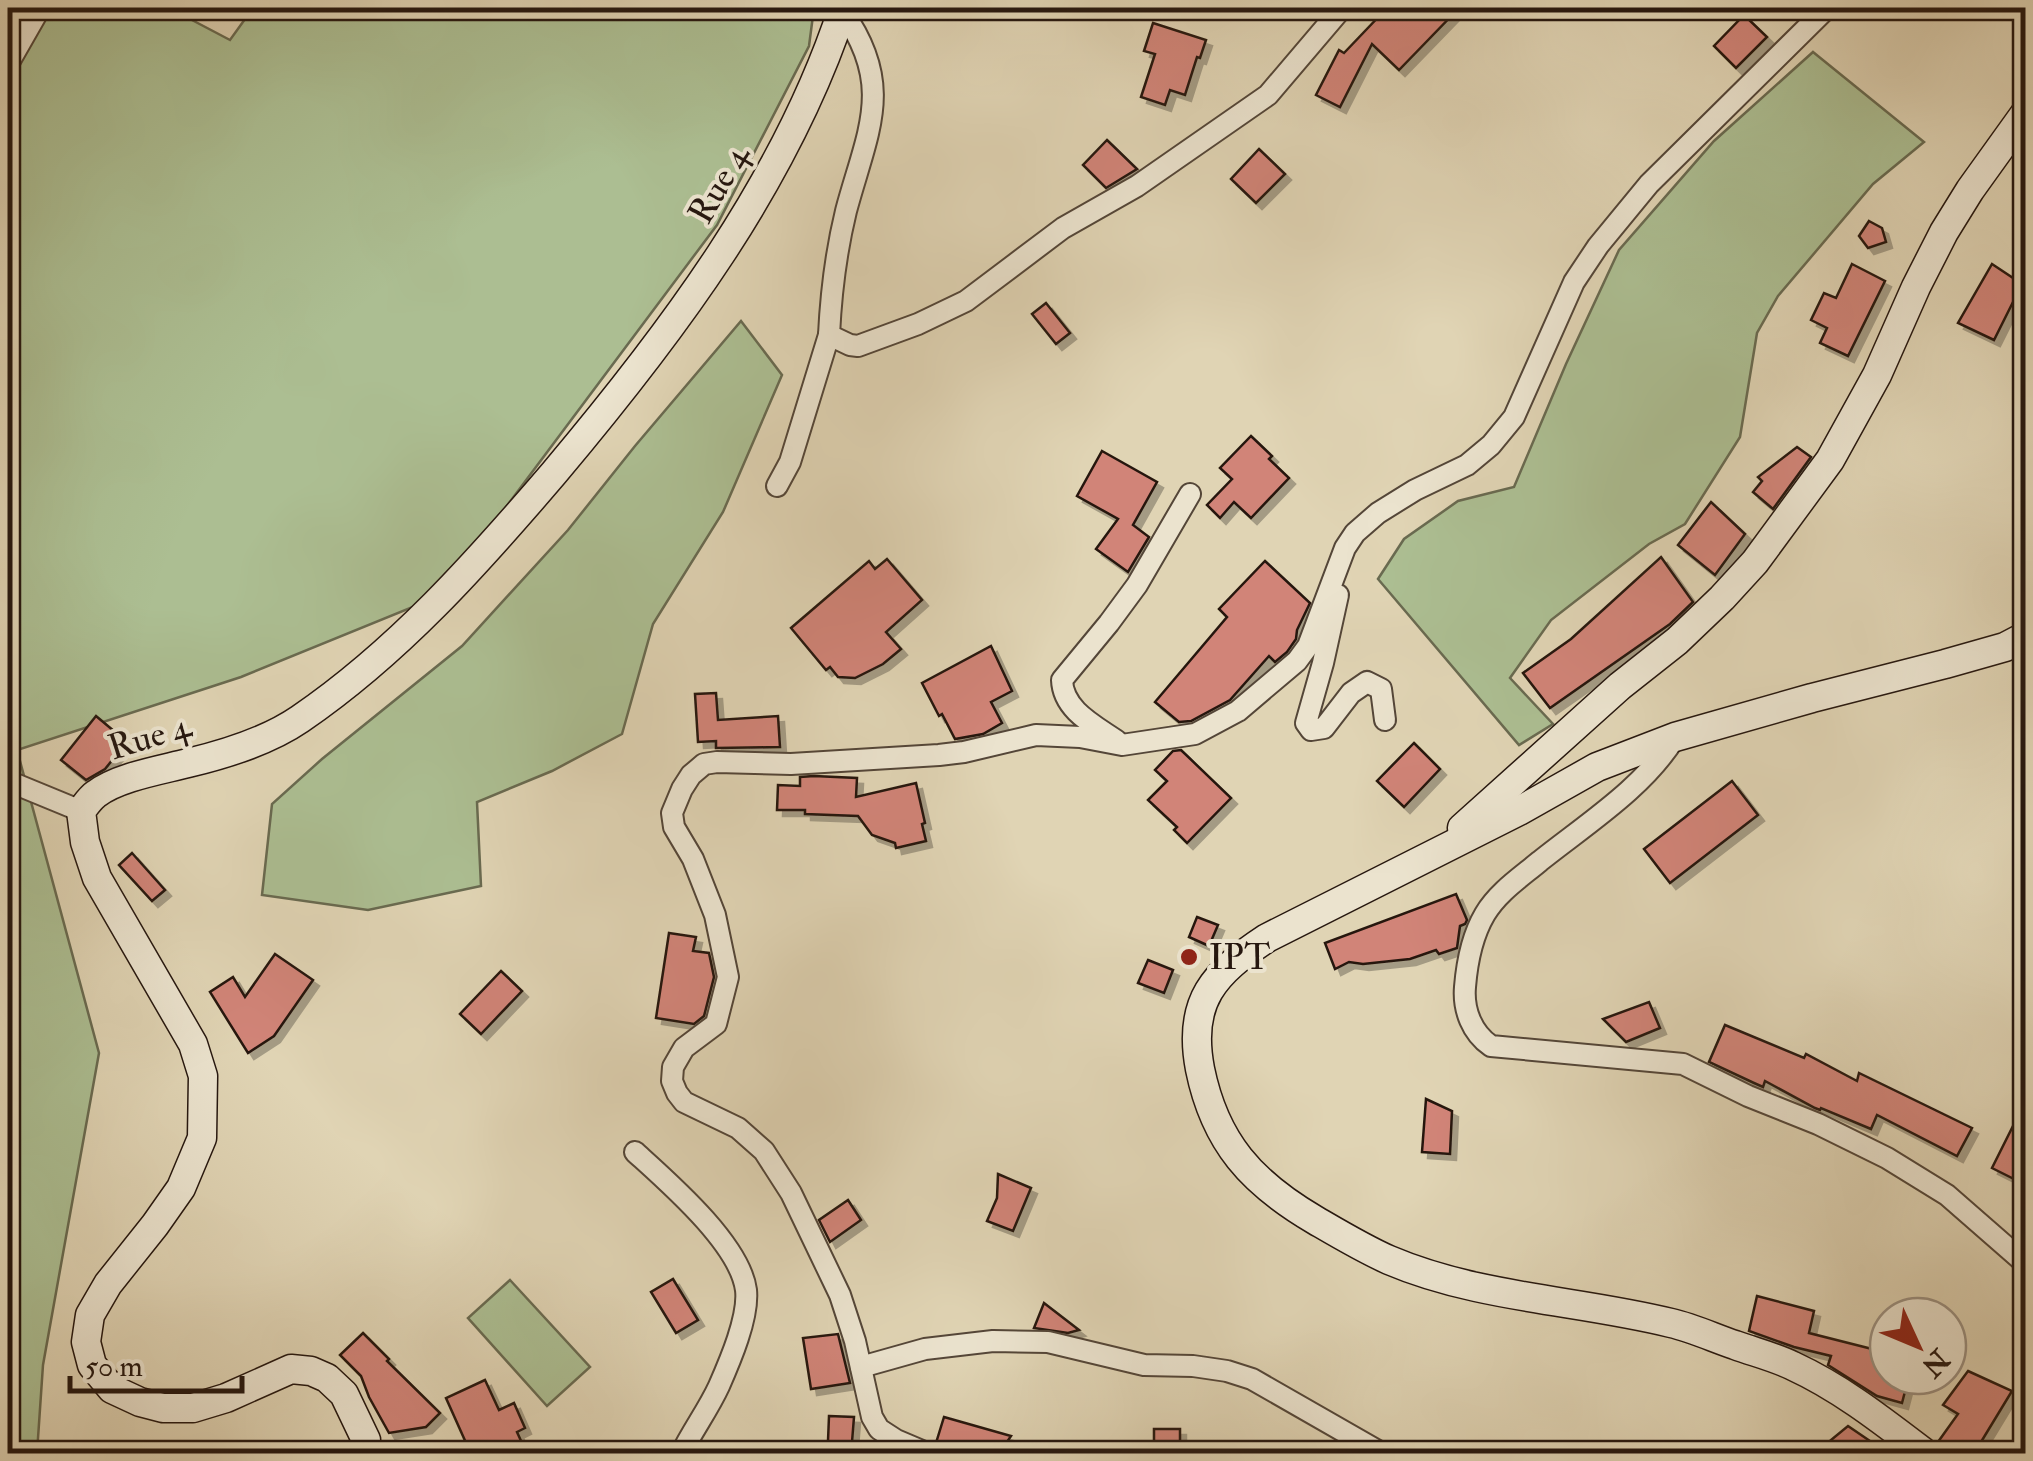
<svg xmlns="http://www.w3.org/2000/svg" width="2033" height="1461" viewBox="0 0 2033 1461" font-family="'IM FELL Double Pica',serif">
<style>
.green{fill:#acbe92;stroke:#696a50;stroke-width:2.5}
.building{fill:#d18478;stroke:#26170f;stroke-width:2.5;filter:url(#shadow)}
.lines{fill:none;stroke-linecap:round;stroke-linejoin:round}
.street-casing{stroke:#544638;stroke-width:24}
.secondary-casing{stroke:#26170f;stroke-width:31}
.street{stroke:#ebe3ce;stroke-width:20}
.secondary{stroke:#ebe3ce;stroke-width:28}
.poi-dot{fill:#8f2418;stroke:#ebe3ce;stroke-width:4}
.labels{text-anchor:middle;stroke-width:8;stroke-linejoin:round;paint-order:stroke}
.street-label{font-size:35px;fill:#26170f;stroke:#ebe3ce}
.poi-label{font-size:35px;fill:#26170f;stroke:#ebe3ce;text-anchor:start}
</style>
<defs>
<filter id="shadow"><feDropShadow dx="6" dy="6" stdDeviation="0" flood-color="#0004"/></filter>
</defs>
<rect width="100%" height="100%" fill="#e0d4b4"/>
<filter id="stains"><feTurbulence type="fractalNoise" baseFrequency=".002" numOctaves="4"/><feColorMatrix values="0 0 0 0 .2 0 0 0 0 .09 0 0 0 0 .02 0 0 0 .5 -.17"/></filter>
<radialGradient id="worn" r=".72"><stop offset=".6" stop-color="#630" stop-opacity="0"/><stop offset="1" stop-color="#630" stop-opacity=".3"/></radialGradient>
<g class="green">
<path d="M8,8H169L230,40L253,8H814L809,46L717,225L494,523L430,600L241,677L17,750L99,1053L43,1365L37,1453L8,1454Z"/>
<path d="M1813,52L1924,142L1873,184L1778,296L1757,333L1740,437L1685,524L1649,544L1551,620L1510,678L1553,724L1519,745L1378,579L1404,539L1458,501L1514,487L1566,364L1619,250L1714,141Z"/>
<path d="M741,321L782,375L723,512L653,624L622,734L552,771L477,802L481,886L368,910L262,895L272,804L322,759L462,646L568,530L635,446Z"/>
<path d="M510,1280L590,1367L547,1406L468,1318Z"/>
</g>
<g class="building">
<path d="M1387,8H1459L1399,70L1372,44L1340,107L1316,95L1339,50L1344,53Z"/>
<path d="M1744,15L1767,37L1736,68L1714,46Z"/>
<path d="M1153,23L1206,40L1200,58L1197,57L1185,95L1170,90L1165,105L1141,97L1155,54L1144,51Z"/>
<path d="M1107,140L1137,169L1106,188L1083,165Z"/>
<path d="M1259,149L1285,174L1256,203L1231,179Z"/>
<path d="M1869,221L1882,228L1886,242L1868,248L1859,236Z"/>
<path d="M1852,264L1885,281L1848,356L1820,343L1827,328L1811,320L1824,293L1836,298Z"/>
<path d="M1992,264L2022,284L1994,340L1958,323Z"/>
<path d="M1046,303L1070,333L1056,344L1032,314Z"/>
<path d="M1251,436L1272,456L1269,459L1289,478L1251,518L1234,502L1220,518L1207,505L1232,479L1220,468Z"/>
<path d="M1797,447L1811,457L1773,509L1753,492L1762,481L1758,477Z"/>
<path d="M1102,451L1157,482L1133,525L1149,537L1128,572L1096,549L1118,519L1077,496Z"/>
<path d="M1711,502L1745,534L1715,575L1678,545Z"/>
<path d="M1661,557L1693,602L1670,624L1550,708L1523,673L1571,639Z"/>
<path d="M887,559L922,600L886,632L901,649L883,664L855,678L838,677L830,667L826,670L791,628L869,561L875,569Z"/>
<path d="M1265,561L1310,603L1297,630L1296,639L1287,652L1275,662L1269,656L1230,700L1191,721L1179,722L1155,702L1227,617L1219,609Z"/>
<path d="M991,646L1012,691L991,702L1002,723L983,734L955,739L942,714L939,716L922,683Z"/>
<path d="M716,693L718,720L778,716L780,747L716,748V741L698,742L695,694Z"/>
<path d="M96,716L127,742L105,769L86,780L61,760Z"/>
<path d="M1414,743L1440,769L1404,807L1377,781Z"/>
<path d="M1181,750L1231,798L1187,843L1174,830L1177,827L1148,800L1167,781L1155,770L1173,751Z"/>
<path d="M814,776L857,778L856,797L916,783L925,823L922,824L926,841L896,848L895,843L872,835L858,816L805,814V810H777L778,785L800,786V777Z"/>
<path d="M1732,781L1758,815L1670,883L1644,849Z"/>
<path d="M132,853L165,890L152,901L119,865Z"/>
<path d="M1456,894L1467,920L1465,924L1460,926L1457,948L1439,954L1436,950L1410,959L1363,964L1349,962L1335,969L1325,943Z"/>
<path d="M1197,917L1218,925L1209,946L1189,937Z"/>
<path d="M669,933L696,937L693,951L709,953L714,977L704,1016L694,1024L656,1018Z"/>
<path d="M275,954L313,980L274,1036L248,1053L210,992L233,977L245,997Z"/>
<path d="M1148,960L1173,970L1164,993L1138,983Z"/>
<path d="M501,971L522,991L481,1034L460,1014Z"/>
<path d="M1649,1002L1660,1028L1626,1042L1603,1019Z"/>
<path d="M1725,1025L1804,1058L1806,1054L1857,1081L1859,1073L1972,1128L1957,1156L1877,1115L1871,1129L1821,1108L1820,1110L1815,1108L1765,1081L1763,1087L1754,1083L1709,1062Z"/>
<path d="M1426,1099L1452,1111L1450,1154L1422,1152Z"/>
<path d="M2013,1126L2026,1133V1185L1992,1168Z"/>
<path d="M998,1174L1031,1188L1013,1231L987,1221L997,1198Z"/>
<path d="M848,1200L861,1220L830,1242L819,1220Z"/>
<path d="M673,1279L698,1320L676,1333L651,1292Z"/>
<path d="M1757,1296L1814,1311L1809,1333L1888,1353V1376H1909L1902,1403L1877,1396L1828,1365L1831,1356L1794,1347L1749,1331Z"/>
<path d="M1044,1303L1079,1330L1068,1333L1034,1328Z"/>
<path d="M363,1333L389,1359L387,1361L440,1413L426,1427L389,1433L369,1397L361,1376L340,1355Z"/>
<path d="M838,1334L850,1383L811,1389L803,1338Z"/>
<path d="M1968,1371L2012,1391L1981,1442L1998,1454H1943L1938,1442L1958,1414L1943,1405Z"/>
<path d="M485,1380L499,1410L514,1403L525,1428L517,1432L527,1454H471L446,1398Z"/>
<path d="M829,1416L854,1417L852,1442L828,1441Z"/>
<path d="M944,1417L1011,1436L999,1454H943L936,1443Z"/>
<path d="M1848,1426L1889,1454H1814Z"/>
<rect x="1154" y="1429" width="26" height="25"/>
</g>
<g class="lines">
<defs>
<g id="street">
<path d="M842,11C896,86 867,132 846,211C836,252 831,293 829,335L850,345L858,346L918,324L966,301L1063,228L1137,186L1268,95L1342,8"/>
<path d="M8,64L40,8"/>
<path d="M777,486L790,462L829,335"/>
<path d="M1338,595L1323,663L1306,723L1311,730L1324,728L1351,693L1367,682L1381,689L1385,720"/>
<path d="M1675,737C1645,787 1585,825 1540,861C1521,877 1498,892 1485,914C1472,936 1467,962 1465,987C1463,1010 1472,1033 1491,1046L1683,1064L1748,1096L1818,1124L1887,1158L1947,1195L2026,1264"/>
<path d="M1117,741C1094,725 1063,710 1062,680L1109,623L1137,585L1190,494"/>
<path d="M8,781L81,811"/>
<path d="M635,1152C668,1182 740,1244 746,1290C749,1317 730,1361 719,1386C708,1410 692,1431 681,1454"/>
<path d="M861,1367L925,1349L993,1341L1048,1342L1144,1365L1193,1366L1227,1371L1252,1379L1383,1454"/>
<path d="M929,1454L896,1440L879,1429L872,1417L855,1341L840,1295L791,1193L764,1151L738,1128L684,1102L677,1093L672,1081L673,1067L684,1048L716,1024L728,977L715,915L693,859L674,827L672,813L682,789L691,775L704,764L717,762L791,764L939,755L964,752L1036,735L1080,737L1122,745L1195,734L1238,711L1297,661L1308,646L1345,548L1355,533L1378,513L1415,490L1467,465L1491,445L1514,417L1574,282L1598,246L1649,184L1827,8"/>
</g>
<g id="secondary">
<path d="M1462,828L1620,686L1677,641L1722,598L1755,562L1830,460L1877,375L1916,287L1944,232L1970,190L2026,112"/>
<path d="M366,1454V1440L344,1394L327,1378L311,1371L291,1369L226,1398L193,1408H163L140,1402L112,1389L92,1365L86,1342L90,1315L108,1284L155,1225L181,1188L202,1138L203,1076L193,1044L97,878L85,842L81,811C85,806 90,798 96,794C118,777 161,770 188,763C226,754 268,741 300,719C398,652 477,563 554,473C671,334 786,182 843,8"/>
<path d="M1926,1454C1884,1422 1841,1388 1793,1366C1775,1357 1754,1352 1735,1345C1714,1338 1693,1328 1671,1323C1578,1300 1478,1298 1389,1260C1364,1249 1339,1234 1315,1220C1252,1183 1215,1143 1200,1069C1187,1001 1214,973 1267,938L1519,811L1597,767L1675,737L1812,698L1945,664L2005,647L2026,636"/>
</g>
</defs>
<use href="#street" class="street-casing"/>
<use href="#secondary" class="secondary-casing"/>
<use href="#street" class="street"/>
<use href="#secondary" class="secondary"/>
</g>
<circle class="poi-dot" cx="1189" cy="957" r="10"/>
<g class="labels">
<g class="street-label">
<text transform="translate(718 184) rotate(-60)" y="12">Rue 4</text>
<text transform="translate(149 736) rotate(-17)" y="12">Rue 4</text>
</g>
<g class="poi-label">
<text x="1209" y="969">IPT</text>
</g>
</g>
<rect width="2033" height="1461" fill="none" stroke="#e0d4b4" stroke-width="40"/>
<rect x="10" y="10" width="2013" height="1441" fill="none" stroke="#26170f" stroke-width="5"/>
<rect x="20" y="20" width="1993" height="1421" fill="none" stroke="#26170f" stroke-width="2.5"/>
<g transform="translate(1918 1346) rotate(134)"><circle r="48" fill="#ebe3ce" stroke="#9c9182" stroke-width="2.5"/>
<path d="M0-8L18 38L0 25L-18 38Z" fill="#8f2418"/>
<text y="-15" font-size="28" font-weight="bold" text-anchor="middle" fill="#26170f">N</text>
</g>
<path d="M70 1376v15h172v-15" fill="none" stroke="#26170f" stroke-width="5"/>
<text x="85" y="1376" font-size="30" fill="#26170f" stroke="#ebe3ce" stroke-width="8" paint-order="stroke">50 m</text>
<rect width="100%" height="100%" filter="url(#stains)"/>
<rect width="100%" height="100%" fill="url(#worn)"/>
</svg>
